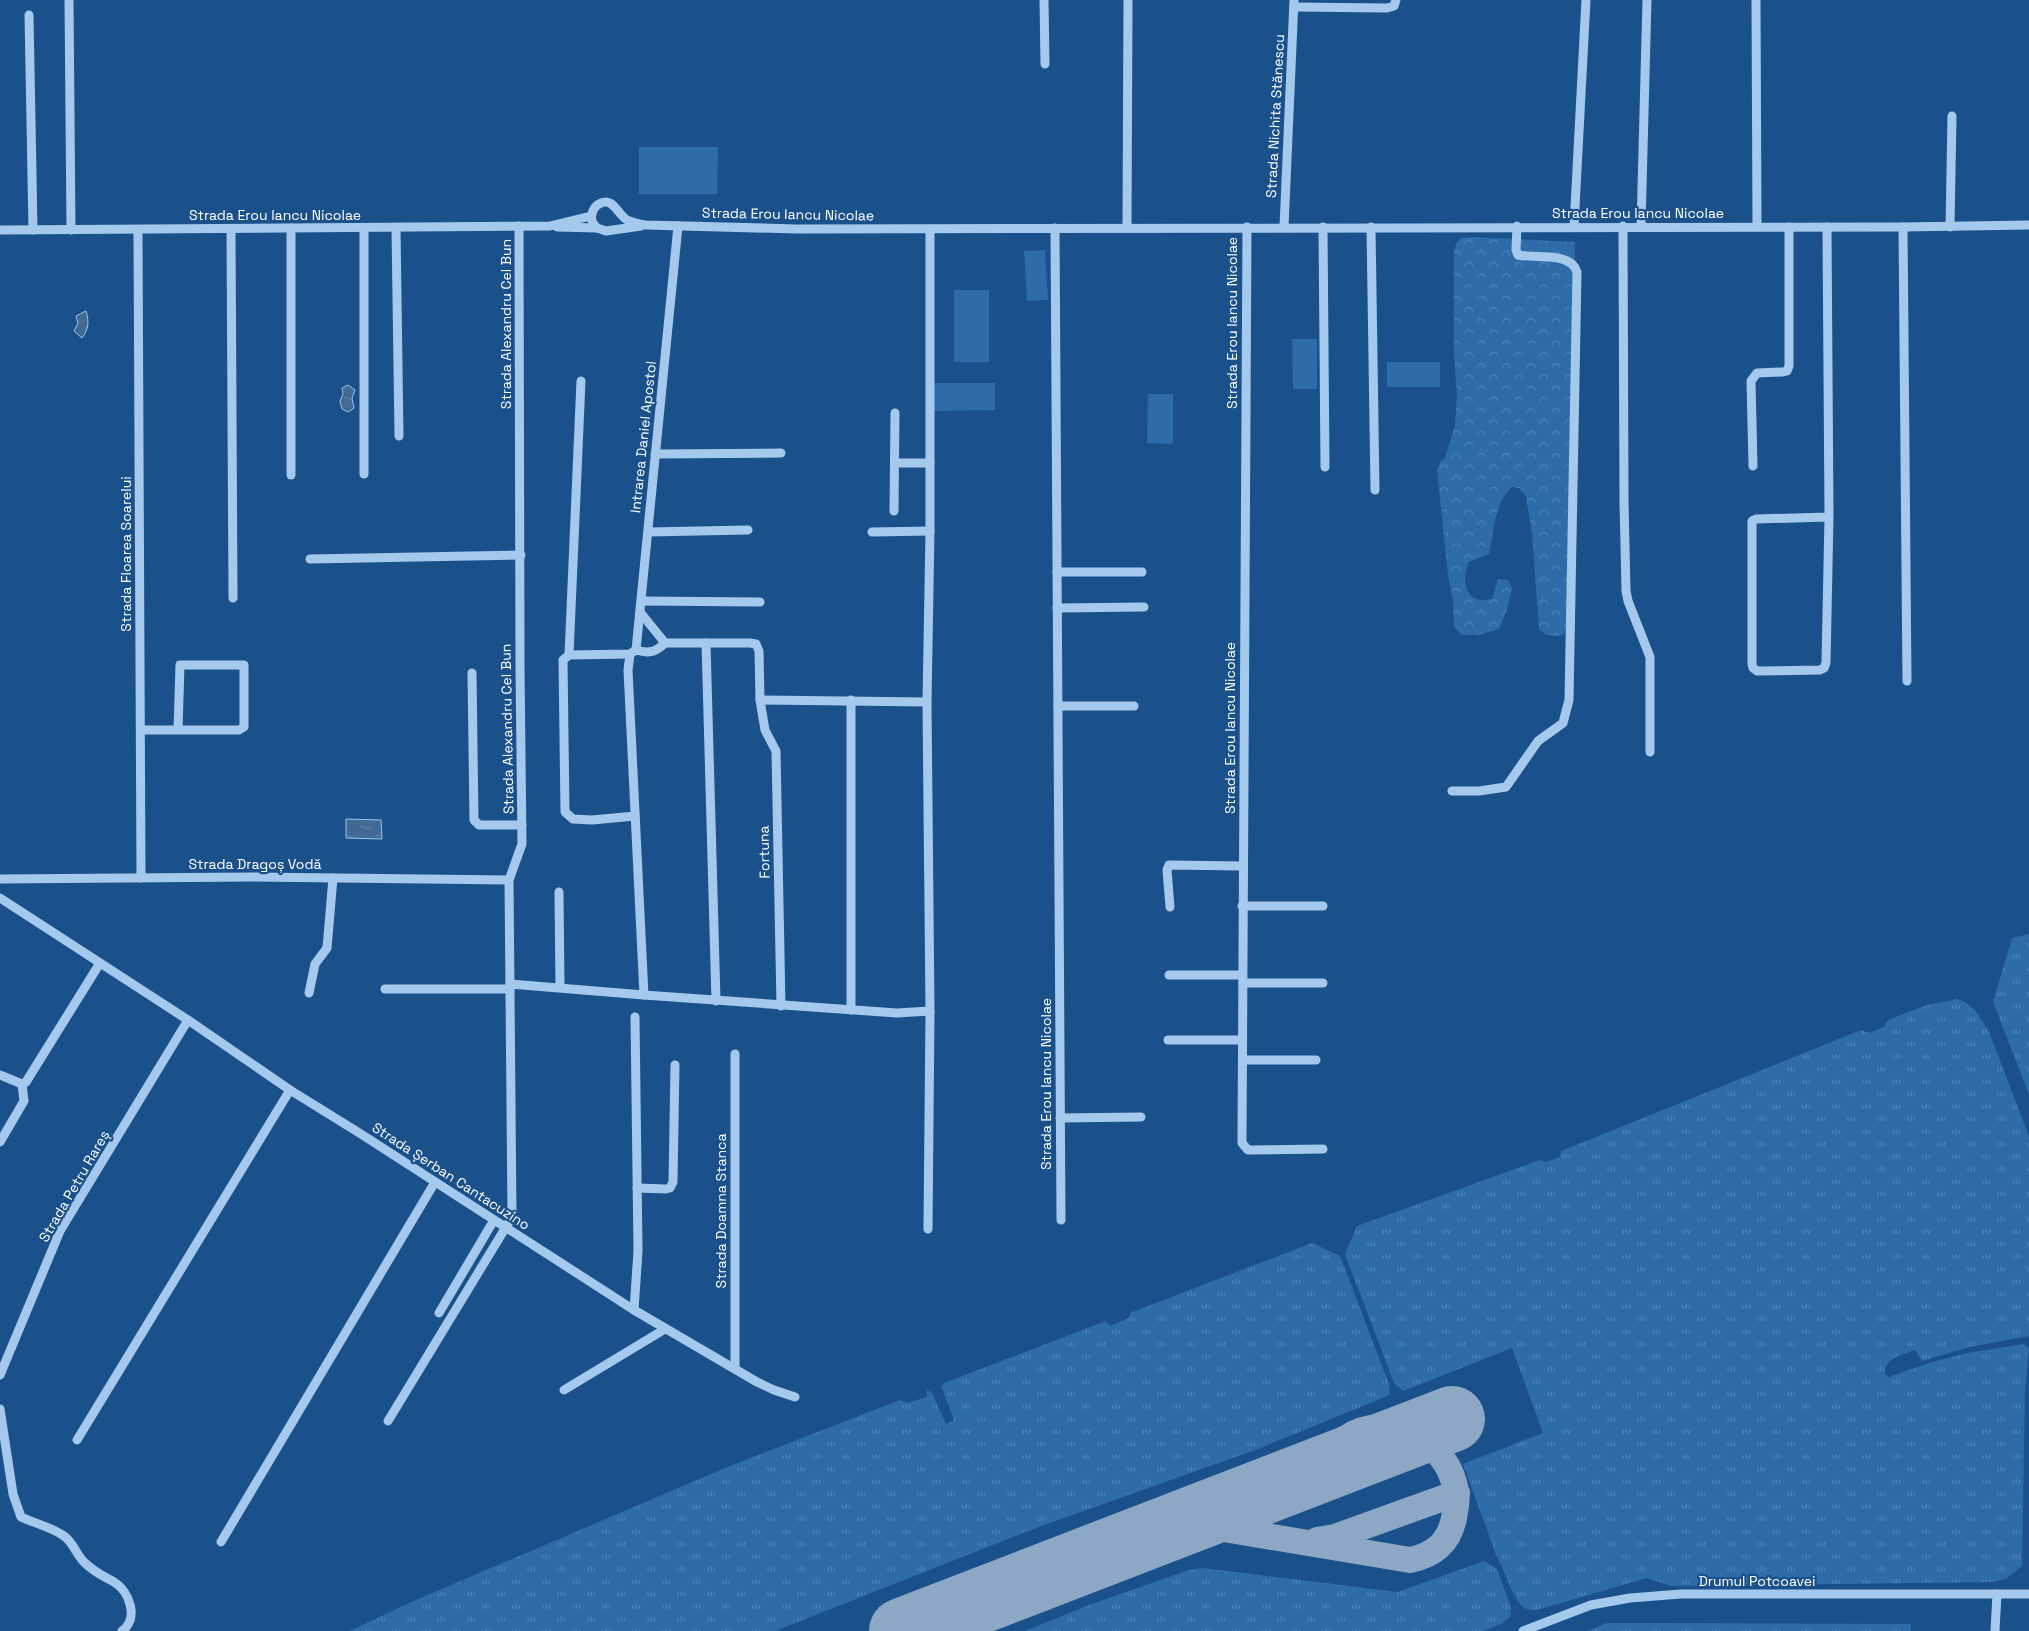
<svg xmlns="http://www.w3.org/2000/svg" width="2029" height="1631" viewBox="0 0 2029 1631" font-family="'Space Grotesk',sans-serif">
<defs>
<pattern id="grass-tufts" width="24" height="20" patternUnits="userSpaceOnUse" patternTransform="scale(1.25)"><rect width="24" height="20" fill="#2d6ca9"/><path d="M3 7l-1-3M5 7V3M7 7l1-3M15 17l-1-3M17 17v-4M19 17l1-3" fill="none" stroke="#4c82b6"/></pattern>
<pattern id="forest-crowns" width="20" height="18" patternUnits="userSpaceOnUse" patternTransform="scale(1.25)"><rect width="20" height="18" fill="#2d6ca9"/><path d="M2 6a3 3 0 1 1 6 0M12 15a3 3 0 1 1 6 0" fill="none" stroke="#4c82b6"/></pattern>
<pattern id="water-ripples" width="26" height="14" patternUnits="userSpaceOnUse" patternTransform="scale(1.25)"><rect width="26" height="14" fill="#416993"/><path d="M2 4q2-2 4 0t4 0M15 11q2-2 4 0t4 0" fill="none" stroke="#5e80a3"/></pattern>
</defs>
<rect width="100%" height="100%" fill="#1a518b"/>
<g fill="url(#grass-tufts)">
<polygon points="2029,934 2029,1094 1993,1002 2012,938"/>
<path d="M1957 999 1965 1002 1975 1010 1989 1032 2029 1136V1336L1970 1347 1922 1361 1915 1350C1903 1355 1883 1358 1885 1374L1889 1377 1932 1362 1968 1353 2023 1344 2029 1349 2025 1390 2022 1566 2006 1579 1993 1582 1670 1586 1647 1578 1537 1610C1534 1610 1528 1610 1525 1608 1512 1600 1505 1569 1496 1555L1463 1464 1543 1433 1512 1348 1403 1391 1394 1383 1345 1254 1357 1226 1540 1160 1546 1162 1560 1157 1561 1151 1861 1030 1869 1033 1884 1027 1888 1020 1927 1005Z"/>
<polygon points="1312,1243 1340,1256 1389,1384 1390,1395 1258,1449 1033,1529 775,1631 350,1631 409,1603 725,1468 900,1400 907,1403 927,1397 927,1390 932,1393 946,1424 954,1420 941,1386 944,1383 1106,1321 1110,1326 1129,1318 1130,1313"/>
<polygon points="1484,1561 1497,1569 1511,1608 1510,1617 1501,1624 1483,1631 1025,1631 1089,1605 1189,1570 1203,1568 1398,1592"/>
<polygon points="1607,1623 1911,1624 1911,1631 1587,1631"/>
</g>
<path fill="url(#forest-crowns)" d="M1474 237 1575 242 1567 626 1564 634 1558 636 1546 635 1539 629 1532 533 1526 497 1520 488 1512 487C1494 503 1494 532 1489 554L1469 562C1460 582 1466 605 1492 599L1498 579 1508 580 1512 588 1507 610 1499 629 1479 635H1461L1454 626 1453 601 1448 575 1437 470 1441 461 1445 458 1455 425 1457 397 1454 356V251L1457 242 1461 238Z"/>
<g fill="#2d6ca9">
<polygon points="639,147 718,147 717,194 639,194"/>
<polygon points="1045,250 1048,300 1027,301 1024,251"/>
<rect x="954" y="290" width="35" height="72"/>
<polygon points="1292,339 1317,339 1317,389 1293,389"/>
<rect x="1387" y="362" width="53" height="25"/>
<polygon points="934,383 995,383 995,410 934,411"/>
<polygon points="1148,394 1173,394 1173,444 1147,443"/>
</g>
<g fill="url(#water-ripples)" stroke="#98c5ef">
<path d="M86 311C89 321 89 329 82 338L74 331 78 323 76 316Z"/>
<polygon points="348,385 355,390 352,398 354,408 348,412 342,409 340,401 343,394 342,388"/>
<polygon points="346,819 381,820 382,839 346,838"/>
</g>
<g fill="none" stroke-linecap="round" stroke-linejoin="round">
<g stroke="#8ca8c5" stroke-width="26">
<path d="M1161 1531 1186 1528H1218L1410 1560C1434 1555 1449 1543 1454 1518 1455 1510 1458 1501 1456 1492 1449 1441 1390 1409 1346 1438 1332 1446 1323 1458 1315 1472"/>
<polyline points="1317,1540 1335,1537 1457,1493"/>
</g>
<polyline stroke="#8ca8c5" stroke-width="66" points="902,1631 1452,1419"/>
<g stroke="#a5c9ed" stroke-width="9">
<polyline points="69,0 71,230"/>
<polyline points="1044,0 1045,64"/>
<polyline points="1756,0 1757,226"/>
<polyline points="1294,7 1387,8 1394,6 1396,0"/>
<polyline points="29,15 33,230"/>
<polyline points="1574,226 1586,0"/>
<polyline points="1623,226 1624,501 1626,591 1628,601 1650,657 1650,752"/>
<polyline points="1641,226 1647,0"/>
<polyline points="557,227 597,228 606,231 641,226"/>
<polyline points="1247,227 1242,1143 1248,1150 1323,1149"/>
<polyline points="1284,227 1294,0"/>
<polyline points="1323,227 1325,467"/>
<polyline points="1371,227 1375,490"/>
<polyline points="1827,227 1829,517 1826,663 1824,668 1820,670 1757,671 1753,668 1752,664 1752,521 1756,519 1829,517"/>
<polyline points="1903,227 1907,681"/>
<polyline points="1950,227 1952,116"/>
<polyline points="291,228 291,475"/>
<polyline points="396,228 399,436"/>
<path d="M597 228C593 224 590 220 592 214 593 210 595 206 599 204 613 196 617 214 627 220 633 223 639 224 646 225L797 229 1903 227 2029 225"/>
<polyline points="1055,228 1061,1220"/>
<polyline points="1127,228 1128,0"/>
<polyline points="231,229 233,598"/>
<polyline points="0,230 550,226 591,216"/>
<polyline points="138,230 141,878"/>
<polyline points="655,454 781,453"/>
<polyline points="895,463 930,463"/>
<polyline points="1753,466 1751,381 1757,373 1783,372 1787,371 1789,366 1789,227"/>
<polyline points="364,474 364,228"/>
<polyline points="894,511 895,413"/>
<polyline points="648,532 748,530"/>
<polyline points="872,532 930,531"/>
<polyline points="310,559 521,555"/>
<polyline points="1057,572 1142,572"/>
<polyline points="641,601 760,602"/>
<polyline points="1057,608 1144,607"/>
<polyline points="640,612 665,643"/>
<polyline points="706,643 716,1001"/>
<polyline points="636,650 678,226"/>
<polyline points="630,654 628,670 644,995 897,1013 930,1011"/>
<polyline points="569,655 581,381"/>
<polyline points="472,673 474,820 479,825 522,825"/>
<polyline points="760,700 927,702"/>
<polyline points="1058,706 1134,706"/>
<polyline points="141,730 239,730 244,727 244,665 180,665 178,730"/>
<path d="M1452 791H1479L1506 787 1538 741 1563 723 1569 700 1577 272C1571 251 1535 259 1518 255L1516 250 1517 226"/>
<path d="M635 816 592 820 573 819 565 812 563 660 569 655 630 654 636 650C649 654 656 652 665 643H750L756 644 759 651 760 700 765 730 776 751 781 1006"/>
<polyline points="0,879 251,877 509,880"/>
<polyline points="559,892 560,987"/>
<polyline points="0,898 188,1020 290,1090 361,1134 634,1310 757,1382 774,1390 795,1397"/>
<polyline points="1242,906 1323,906"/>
<polyline points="1170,907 1167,870 1169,865 1243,866"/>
<polyline points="1169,975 1242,975"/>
<polyline points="1243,983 1323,983"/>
<polyline points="510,984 644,995"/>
<polyline points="385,989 510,989"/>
<polyline points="309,993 315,964 327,948 333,878"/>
<polyline points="851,1010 851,700"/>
<polyline points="1168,1040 1242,1040"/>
<polyline points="1243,1060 1316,1060"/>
<polyline points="0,1075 22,1084 26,1082 100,963"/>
<polyline points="1060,1118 1141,1117"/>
<polyline points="0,1142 24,1101 22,1084"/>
<polyline points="637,1188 666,1189 670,1188 673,1182 675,1065"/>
<polyline points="928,1229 930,1011 927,702 930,531 930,229"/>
<polyline points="634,1310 638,1251 635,1017"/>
<polyline points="439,1313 494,1220"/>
<polyline points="735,1368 735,1054"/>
<polyline points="0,1375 60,1231 188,1020"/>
<polyline points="564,1390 665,1329"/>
<path d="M0 1409 13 1494 21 1517C34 1523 51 1527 64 1536 74 1543 76 1555 85 1563 94 1572 103 1576 114 1582 130 1592 139 1619 122 1631"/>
<polyline points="388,1421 512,1217 509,880 522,844 520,667 519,226"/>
<polyline points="77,1440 290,1090"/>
<polyline points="221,1542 435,1182"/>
<polyline points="1523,1631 1591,1605 1630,1598 1681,1594 2029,1594"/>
<polyline points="1995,1631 1997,1594"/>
</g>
</g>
<g text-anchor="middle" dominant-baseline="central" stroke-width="4.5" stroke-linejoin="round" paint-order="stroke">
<g font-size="14" fill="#fff" stroke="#1a518b">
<text transform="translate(1275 116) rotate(-87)">Strada Nichita Stănescu</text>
<text x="1638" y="213">Strada Erou Iancu Nicolae</text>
<text transform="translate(788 214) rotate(1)">Strada Erou Iancu Nicolae</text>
<text x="275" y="215">Strada Erou Iancu Nicolae</text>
<text transform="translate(1232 323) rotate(-90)">Strada Erou Iancu Nicolae</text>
<text transform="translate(506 324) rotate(-90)">Strada Alexandru Cel Bun</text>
<text transform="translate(643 437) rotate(-84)">Intrarea Daniel Apostol</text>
<text transform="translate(126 554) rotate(-90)">Strada Floarea Soarelui</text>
<text transform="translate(1230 728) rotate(-90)">Strada Erou Iancu Nicolae</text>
<text transform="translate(507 729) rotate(-91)">Strada Alexandru Cel Bun</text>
<text transform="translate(764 852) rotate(-91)">Fortuna</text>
<text x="255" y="864">Strada Dragoș Vodă</text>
<text transform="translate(1046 1084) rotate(-90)">Strada Erou Iancu Nicolae</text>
<text transform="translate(451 1176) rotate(33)">Strada Șerban Cantacuzino</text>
<text transform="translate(74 1186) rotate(-60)">Strada Petru Rareș</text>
<text transform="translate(721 1211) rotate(-90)">Strada Doamna Stanca</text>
<text x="1757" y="1581">Drumul Potcoavei</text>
</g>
</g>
</svg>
